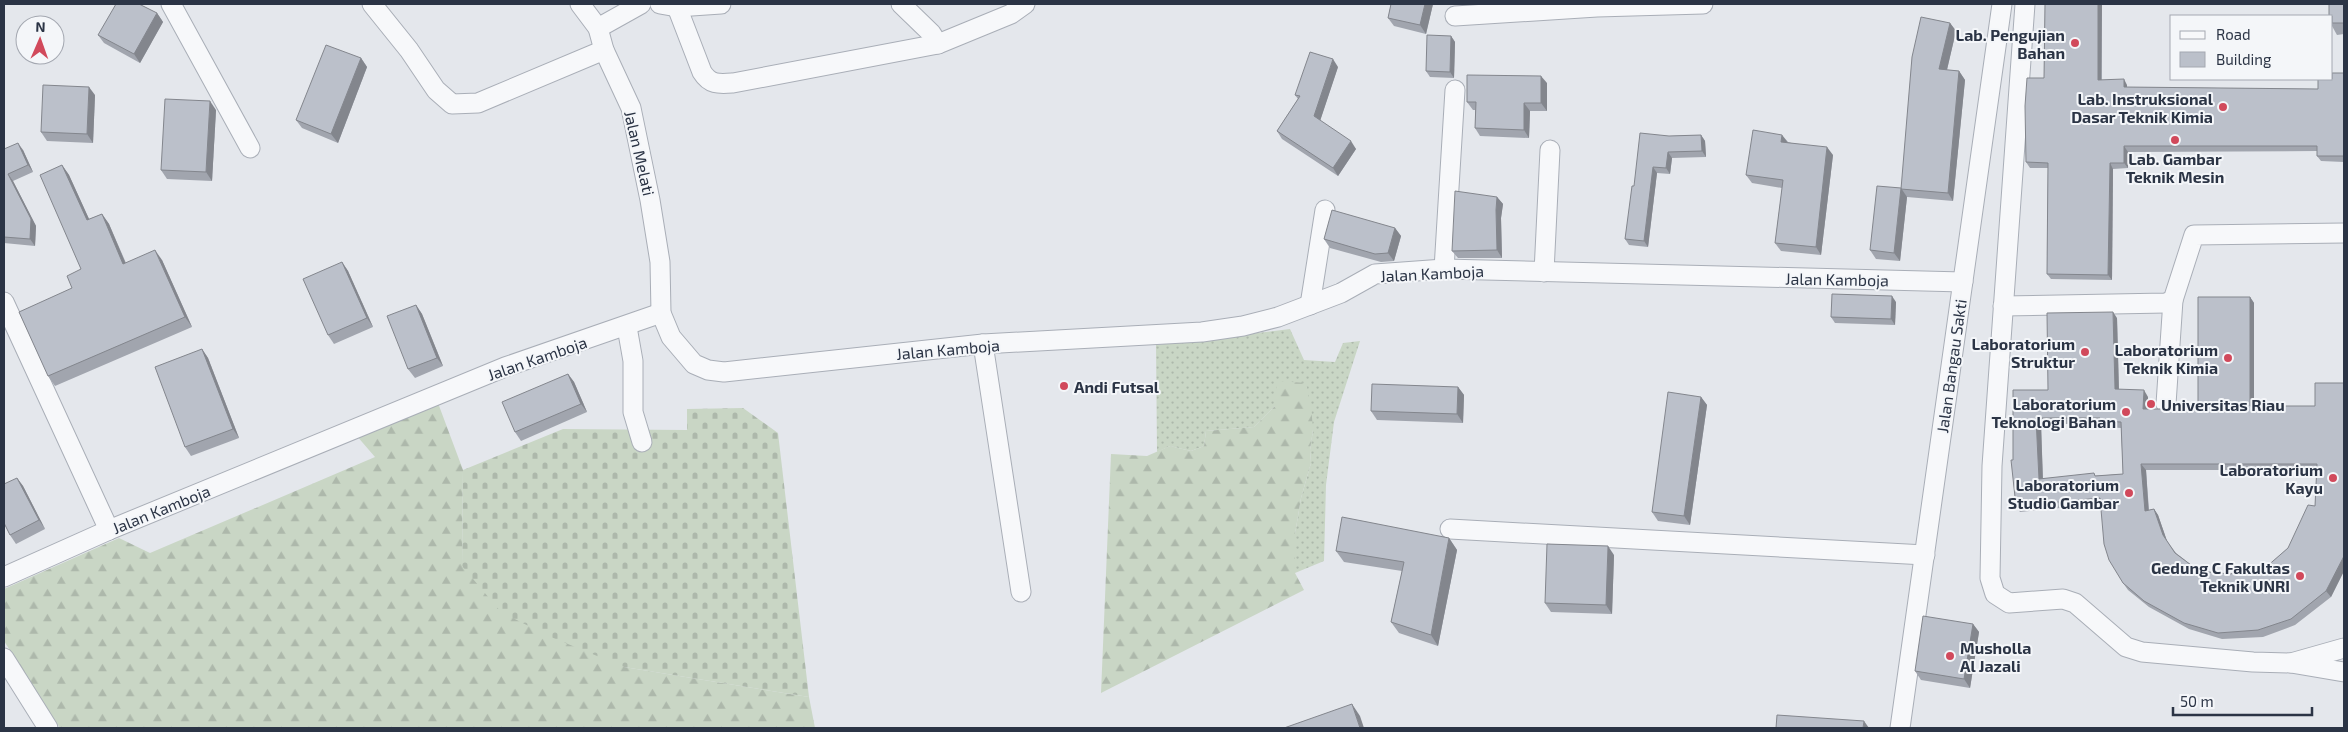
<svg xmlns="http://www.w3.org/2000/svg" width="2348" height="732" viewBox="0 0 2348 732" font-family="'Exo 2',sans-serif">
<defs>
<pattern id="grass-dots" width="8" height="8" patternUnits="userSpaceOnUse" patternTransform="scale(1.25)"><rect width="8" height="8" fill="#c9d6c5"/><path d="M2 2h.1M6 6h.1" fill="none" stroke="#adb8ab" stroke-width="1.8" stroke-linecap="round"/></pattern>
<pattern id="forest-firs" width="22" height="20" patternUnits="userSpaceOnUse" patternTransform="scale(1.25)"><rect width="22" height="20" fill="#c9d6c5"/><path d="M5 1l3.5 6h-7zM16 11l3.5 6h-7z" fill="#adb8ab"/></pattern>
<pattern id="cemetery-stones" width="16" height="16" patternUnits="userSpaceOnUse" patternTransform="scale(1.25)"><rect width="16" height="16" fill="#c9d6c5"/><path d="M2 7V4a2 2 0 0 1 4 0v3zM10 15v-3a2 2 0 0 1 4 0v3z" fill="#adb8ab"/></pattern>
</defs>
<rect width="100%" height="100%" fill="#e4e7ec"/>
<polygon fill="url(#grass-dots)" points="1290,329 1304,360 1335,362 1343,343 1360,341 1334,422 1326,485 1324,561 1295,573 1295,534 1301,498 1311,463 1310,450 1313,430 1275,406 1254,427 1206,431 1204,446 1191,451 1170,446 1157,452 1156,345"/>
<g fill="url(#forest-firs)">
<polygon points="1277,381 1306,383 1311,405 1313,430 1310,450 1311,463 1301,498 1295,534 1295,573 1304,590 1101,693 1111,454 1147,456 1170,446 1191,451 1204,446 1206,431 1254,427 1275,406"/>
<polygon points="438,403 463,470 462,566 624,667 809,697 815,728 60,728 4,641 4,589 119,538 150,553 375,457 356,435"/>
</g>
<polygon fill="url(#cemetery-stones)" points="743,408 778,433 809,697 624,667 546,635 501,612 462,566 463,470 563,429 687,430 687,409"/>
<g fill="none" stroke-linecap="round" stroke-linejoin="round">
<defs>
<g id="minor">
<polyline points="171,4 250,148"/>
<polyline points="372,4 409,50 436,90 452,104 478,103 604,50"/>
<polyline points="580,4 598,28 604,50 631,108 650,200 660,262 661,313 671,337 694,364 708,370 724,372 983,344 1202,332 1243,326 1278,317 1341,293 1375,274 1444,269 1963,282"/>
<polyline points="660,4 677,7 721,4"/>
<polyline points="901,4 931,33 938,44"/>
<polyline points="2025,4 1992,466 1990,578 1995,594 2009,603 2063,599 2075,603 2126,647 2142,652 2253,662 2291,663"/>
<path d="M677 7 702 72C710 85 719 84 733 83L938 44 1011 14 1025 4"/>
<polyline points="1455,16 1597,7 1703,4"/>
<polyline points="598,28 641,4"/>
<polyline points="1444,269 1455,90"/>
<polyline points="1544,272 1550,150"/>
<polyline points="4,302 109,530"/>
<polyline points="1310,305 1325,210"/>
<polyline points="2003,306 2166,303 2173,300 2194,235 2344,233"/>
<polyline points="627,327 633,361 633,412 642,442"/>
<polyline points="983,344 1021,592"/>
<polyline points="2166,404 2173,300"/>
<polyline points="1450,529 1925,555"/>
<polyline points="4,577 109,530 505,367 661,313"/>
<polyline points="2344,648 2291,663 2344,672"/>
<polyline points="4,658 48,728"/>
<polyline points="1900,728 2002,4"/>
</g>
</defs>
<use href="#minor" stroke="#a9aeb7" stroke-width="21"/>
<use href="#minor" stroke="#f7f8fa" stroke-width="19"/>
</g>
<g fill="#a1a5ae" fill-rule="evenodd">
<polygon points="1391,4 1433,4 1426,34 1394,26 1388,18"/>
<polygon points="2045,4 2102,4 2102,80 2127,85 2127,87 2318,89 2344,73 2344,162 2321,161 2317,156 2317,151 2128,152 2128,168 2113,169 2112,280 2051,279 2047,274 2048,168 2030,168 2026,162 2044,78"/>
<polygon points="2344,4 2344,34 2337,35 2332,26 2332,16"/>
<polygon points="157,13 163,22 140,63 104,43 98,35"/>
<polygon points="1950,23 1956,31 1947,70 1959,71 1965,80 1953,201 1907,197 1900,261 1876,259 1870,250 1901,188"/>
<polygon points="1451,36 1455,42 1454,78 1430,77 1426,71"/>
<polygon points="361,58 367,67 338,143 302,128 296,120"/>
<polygon points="1338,67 1320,121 1356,149 1338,176 1282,139 1277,131 1298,99 1295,95"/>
<polygon points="1547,83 1547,111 1530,111 1529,138 1480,136 1475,128 1475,110 1473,110 1467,102"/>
<polygon points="95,95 93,143 47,141 41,132"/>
<polygon points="216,110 212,181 167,179 161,170"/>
<polygon points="1701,135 1705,141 1706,157 1672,158 1670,174 1657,173 1648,247 1629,245 1625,239 1634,186 1669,136"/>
<polygon points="1782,135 1788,142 1833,155 1821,255 1781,251 1775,243 1782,188 1752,183 1746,175"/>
<polygon points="4,149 23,150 33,172 13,181 36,226 35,246 4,243"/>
<polygon points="62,165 69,175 89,219 102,214 109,224 126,263 162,260 192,327 55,386 48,376 72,288 81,269"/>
<polygon points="1497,197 1503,204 1501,218 1502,258 1458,258 1452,251"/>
<polygon points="1395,228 1401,236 1394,261 1381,262 1330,248 1324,239"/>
<polygon points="342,262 348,271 373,327 334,344 328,335"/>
<path d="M2250 297 2254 303V406H2315L2344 383V571L2331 597 2295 625 2263 637 2222 639 2189 629 2149 607 2128 590 2123 583 2101 504 2020 512 2016 506 2013 460 2048 390 2117 318 2119 389 2148 397V409H2198ZM2041 424H2102L2105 427 2121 428 2123 474 2043 479ZM2146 470H2317L2315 506 2288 548 2265 568 2230 574 2199 571 2176 553 2167 541 2158 515 2154 509 2149 510Z"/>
<polygon points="1896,302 1895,325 1835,323 1831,317"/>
<polygon points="416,305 422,314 443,366 415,378 408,369"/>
<polygon points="202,349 208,358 239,438 191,456 185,447"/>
<polygon points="568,374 574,382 587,412 521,441 515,432"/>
<polygon points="1458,387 1464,395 1463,423 1377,420 1371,411"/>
<polygon points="1701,397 1707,405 1690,525 1658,521 1652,512"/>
<polygon points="17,478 23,486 45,529 16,544 10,535"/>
<polygon points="1449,538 1457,550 1438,646 1399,633 1391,622 1402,571 1344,562 1336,551"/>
<polygon points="1614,555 1612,614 1551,612 1545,603"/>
<polygon points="1973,624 1979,632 1970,688 1921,680 1915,671"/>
</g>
<g fill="#83868d">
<polygon points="1425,4 1433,4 1426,34 1420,25"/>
<polygon points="2098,4 2102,4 2101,85 2098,80"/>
<polygon points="157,13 163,22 140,63 134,54"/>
<polygon points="1950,23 1956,31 1945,78 1939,69"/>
<polygon points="1451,36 1455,42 1454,78 1450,72"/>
<polygon points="361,58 367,67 338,143 331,134"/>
<polygon points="1333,59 1338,67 1319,124 1314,116"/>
<polygon points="1959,71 1965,80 1953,201 1948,193"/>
<polygon points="1541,76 1547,83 1547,111 1541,103"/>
<polygon points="2124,79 2127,85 2127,93 2124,87"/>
<polygon points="89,87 95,95 93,143 87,134"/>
<polygon points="210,101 216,110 212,181 206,172"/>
<polygon points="1524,103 1530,111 1529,138 1524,130"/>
<polygon points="1701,135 1705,141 1706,157 1702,151"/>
<polygon points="1782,135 1788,143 1781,142"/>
<polygon points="1351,141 1356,149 1338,176 1333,168"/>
<polygon points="18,143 23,150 33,172 28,165"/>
<polygon points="2124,146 2128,152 2128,168 2124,163"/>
<polygon points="1827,147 1833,155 1821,255 1816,247"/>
<polygon points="1668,152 1672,158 1670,174 1666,168"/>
<polygon points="2110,163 2113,169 2112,280 2108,275"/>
<polygon points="62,165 69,175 94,230 87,220"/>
<polygon points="1653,167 1657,173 1648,247 1644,241"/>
<polygon points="8,174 13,181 36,226 35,246 30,239"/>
<polygon points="1901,188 1907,197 1900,261 1894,253"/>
<polygon points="1497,197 1503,204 1501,218 1502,258 1497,250 1496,210"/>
<polygon points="102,214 109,224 130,274 123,264"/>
<polygon points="1395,228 1401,236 1394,261 1388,253"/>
<polygon points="155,250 162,260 192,327 185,317"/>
<polygon points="342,262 348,271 373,327 367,318"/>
<polygon points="1892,296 1896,302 1895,325 1891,319"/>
<polygon points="2250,297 2254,303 2254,412 2250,406"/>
<polygon points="416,305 422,314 443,366 437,358"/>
<polygon points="2113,312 2117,318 2119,395 2115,389"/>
<polygon points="202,349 208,358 239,438 233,429"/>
<polygon points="568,374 574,382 587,412 581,404"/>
<polygon points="1458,387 1464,395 1463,423 1457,414"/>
<polygon points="2144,390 2148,397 2148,415 2143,409"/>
<polygon points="1701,397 1707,405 1690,525 1684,516"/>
<polygon points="2036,418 2041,424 2043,485 2039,479"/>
<polygon points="2141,464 2146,470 2149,517 2145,511"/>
<polygon points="17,478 23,486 45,529 39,520"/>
<polygon points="2154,509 2158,515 2167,541 2163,535"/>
<polygon points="1449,538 1457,550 1438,646 1431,635"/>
<polygon points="1608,546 1614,555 1612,614 1606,605"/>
<polygon points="2344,556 2344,571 2331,597 2326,591"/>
<polygon points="1973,624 1979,632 1970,688 1964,679"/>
<polygon points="1352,704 1360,716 1364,728 1360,728"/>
<polygon points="1864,721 1869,728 1863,728"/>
</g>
<g fill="#bbc0ca" stroke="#83868d" fill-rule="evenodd">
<polygon points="116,4 139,4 157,13 134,54 98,35"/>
<polygon points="1391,4 1425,4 1420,25 1388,18"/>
<polygon points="2045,4 2098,4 2098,80 2124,79 2124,87 2318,89 2318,79 2332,79 2332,73 2344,73 2344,156 2317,156 2317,146 2124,146 2124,163 2110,163 2108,275 2047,274 2048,163 2026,162 2025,106 2027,78 2044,78"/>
<polygon points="2329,4 2344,4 2344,23 2332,23 2332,16 2329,16"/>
<polygon points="1921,17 1950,23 1939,69 1959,71 1948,193 1901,189 1912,57"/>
<polygon points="1427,35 1451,36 1450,72 1426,71"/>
<polygon points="326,45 361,58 331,134 296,120"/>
<polygon points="1310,52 1333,59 1314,116 1351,141 1333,168 1277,131 1300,96 1295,95"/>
<polygon points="1467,75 1541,76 1541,103 1524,103 1524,130 1475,128 1476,102 1467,102"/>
<polygon points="43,85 89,87 87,134 41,132"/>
<polygon points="165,99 210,101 206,172 161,170"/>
<polygon points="1753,130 1782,135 1781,142 1827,147 1816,247 1775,243 1783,180 1746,175"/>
<polygon points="1640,133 1669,136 1701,135 1702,151 1668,152 1666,168 1653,167 1644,241 1625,239 1632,186 1634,186"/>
<polygon points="18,143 28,165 8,174 31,219 30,239 4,237 4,149"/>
<polygon points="62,165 87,220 102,214 123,264 155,250 185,317 48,376 19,312 72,288 67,276 81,269 40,175"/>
<polygon points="1877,186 1901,188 1894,253 1870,250"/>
<polygon points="1455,191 1497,197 1496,210 1497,250 1452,251"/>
<polygon points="1332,210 1395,228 1388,253 1375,254 1324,239"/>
<polygon points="342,262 367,318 328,335 303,279"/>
<polygon points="1832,294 1892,296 1891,319 1831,317"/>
<path d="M2198 297H2250V406H2315V383H2344V556L2326 591 2291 619 2258 630 2218 633 2184 623 2144 601 2123 583 2109 560 2104 544 2100 498 2016 506 2011 460H2013V390H2048L2047 313 2113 312 2115 389 2144 390 2143 409H2198ZM2036 418H2100V421L2121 422 2123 474 2095 476 2094 473 2039 479ZM2141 464H2317L2315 506 2308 505 2288 548 2265 568 2230 574 2199 571 2175 553 2163 535 2154 509 2145 511Z"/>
<polygon points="416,305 437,358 408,369 387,316"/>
<polygon points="202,349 233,429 185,447 155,367"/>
<polygon points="568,374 581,404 515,432 502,402"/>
<polygon points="1372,384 1458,387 1457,414 1371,411"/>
<polygon points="1668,392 1701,397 1684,516 1652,512"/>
<polygon points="17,478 39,520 10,535 4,523 4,484"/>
<polygon points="1342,517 1449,538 1431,635 1391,622 1404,562 1336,551"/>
<polygon points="1547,544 1608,546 1606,605 1545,603"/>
<polygon points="1923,616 1973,624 1964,679 1915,671"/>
<polygon points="1352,704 1360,728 1284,728"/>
<polygon points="1777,715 1864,721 1863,728 1776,728"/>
</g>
<g fill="#d1495b" stroke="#f4f6f9" stroke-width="2">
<circle cx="2075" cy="43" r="5"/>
<circle cx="2223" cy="107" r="5"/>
<circle cx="2175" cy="140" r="5"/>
<circle cx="2085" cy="352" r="5"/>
<circle cx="2228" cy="358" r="5"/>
<circle cx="1064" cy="386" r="5"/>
<circle cx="2151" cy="404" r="5"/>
<circle cx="2126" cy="412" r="5"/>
<circle cx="2333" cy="478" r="5"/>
<circle cx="2129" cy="493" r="5"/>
<circle cx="2300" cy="576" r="5"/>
<circle cx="1950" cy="656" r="5"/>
</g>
<g text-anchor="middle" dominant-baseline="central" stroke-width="4" stroke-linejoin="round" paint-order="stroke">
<g font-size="16" font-weight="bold" fill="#2b3445" stroke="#f4f6f9" text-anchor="end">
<text x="2065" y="34">Lab. Pengujian<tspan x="2065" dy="18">Bahan</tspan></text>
<text x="2213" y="98">Lab. Instruksional<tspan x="2213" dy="18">Dasar Teknik Kimia</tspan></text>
<text x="2175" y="158" text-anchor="middle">Lab. Gambar<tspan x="2175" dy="18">Teknik Mesin</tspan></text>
<text x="2075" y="343">Laboratorium<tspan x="2075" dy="18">Struktur</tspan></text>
<text x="2218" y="349">Laboratorium<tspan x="2218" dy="18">Teknik Kimia</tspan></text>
<text x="1074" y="386" text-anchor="start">Andi Futsal</text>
<text x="2116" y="403">Laboratorium<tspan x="2116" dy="18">Teknologi Bahan</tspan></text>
<text x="2161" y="404" text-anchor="start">Universitas Riau</text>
<text x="2323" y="469">Laboratorium<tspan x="2323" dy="18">Kayu</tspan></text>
<text x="2119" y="484">Laboratorium<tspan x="2119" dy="18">Studio Gambar</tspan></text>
<text x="2290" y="567">Gedung C Fakultas<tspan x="2290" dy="18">Teknik UNRI</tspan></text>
<text x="1960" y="647" text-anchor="start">Musholla<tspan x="1960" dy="18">Al Jazali</tspan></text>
</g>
<g font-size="16" fill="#2b3445" stroke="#f4f6f9">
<text transform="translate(640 153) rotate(77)">Jalan Melati</text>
<text transform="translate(1432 273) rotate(-3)">Jalan Kamboja</text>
<text transform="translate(1837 279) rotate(1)">Jalan Kamboja</text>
<text transform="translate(948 349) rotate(-5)">Jalan Kamboja</text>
<text transform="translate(537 358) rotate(-19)">Jalan Kamboja</text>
<text transform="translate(1951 366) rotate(-82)">Jalan Bangau Sakti</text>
<text transform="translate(161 509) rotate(-22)">Jalan Kamboja</text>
</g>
</g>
<rect width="2348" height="732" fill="none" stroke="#2b3445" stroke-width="10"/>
<rect x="2170" y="15" width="162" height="65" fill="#f4f6f9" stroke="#a4a8b1"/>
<rect x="2180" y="31" width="25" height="8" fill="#f7f8fa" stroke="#a4a8b1"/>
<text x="2216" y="40" font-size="15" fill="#2b3445">Road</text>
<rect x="2180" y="52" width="25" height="15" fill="#bbc0ca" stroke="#a4a8b1"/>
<text x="2216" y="65" font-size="15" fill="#2b3445">Building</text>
<g transform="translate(40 40) rotate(2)"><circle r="24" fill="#f4f6f9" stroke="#a4a8b1"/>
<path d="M0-4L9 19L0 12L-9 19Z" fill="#d1495b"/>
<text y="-8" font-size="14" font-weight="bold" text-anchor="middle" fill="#2b3445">N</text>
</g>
<path d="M2173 707v8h139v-8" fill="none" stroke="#2b3445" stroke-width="2.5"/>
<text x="2180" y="707" font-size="15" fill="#2b3445" stroke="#f4f6f9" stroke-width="4" paint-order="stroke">50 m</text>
</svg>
